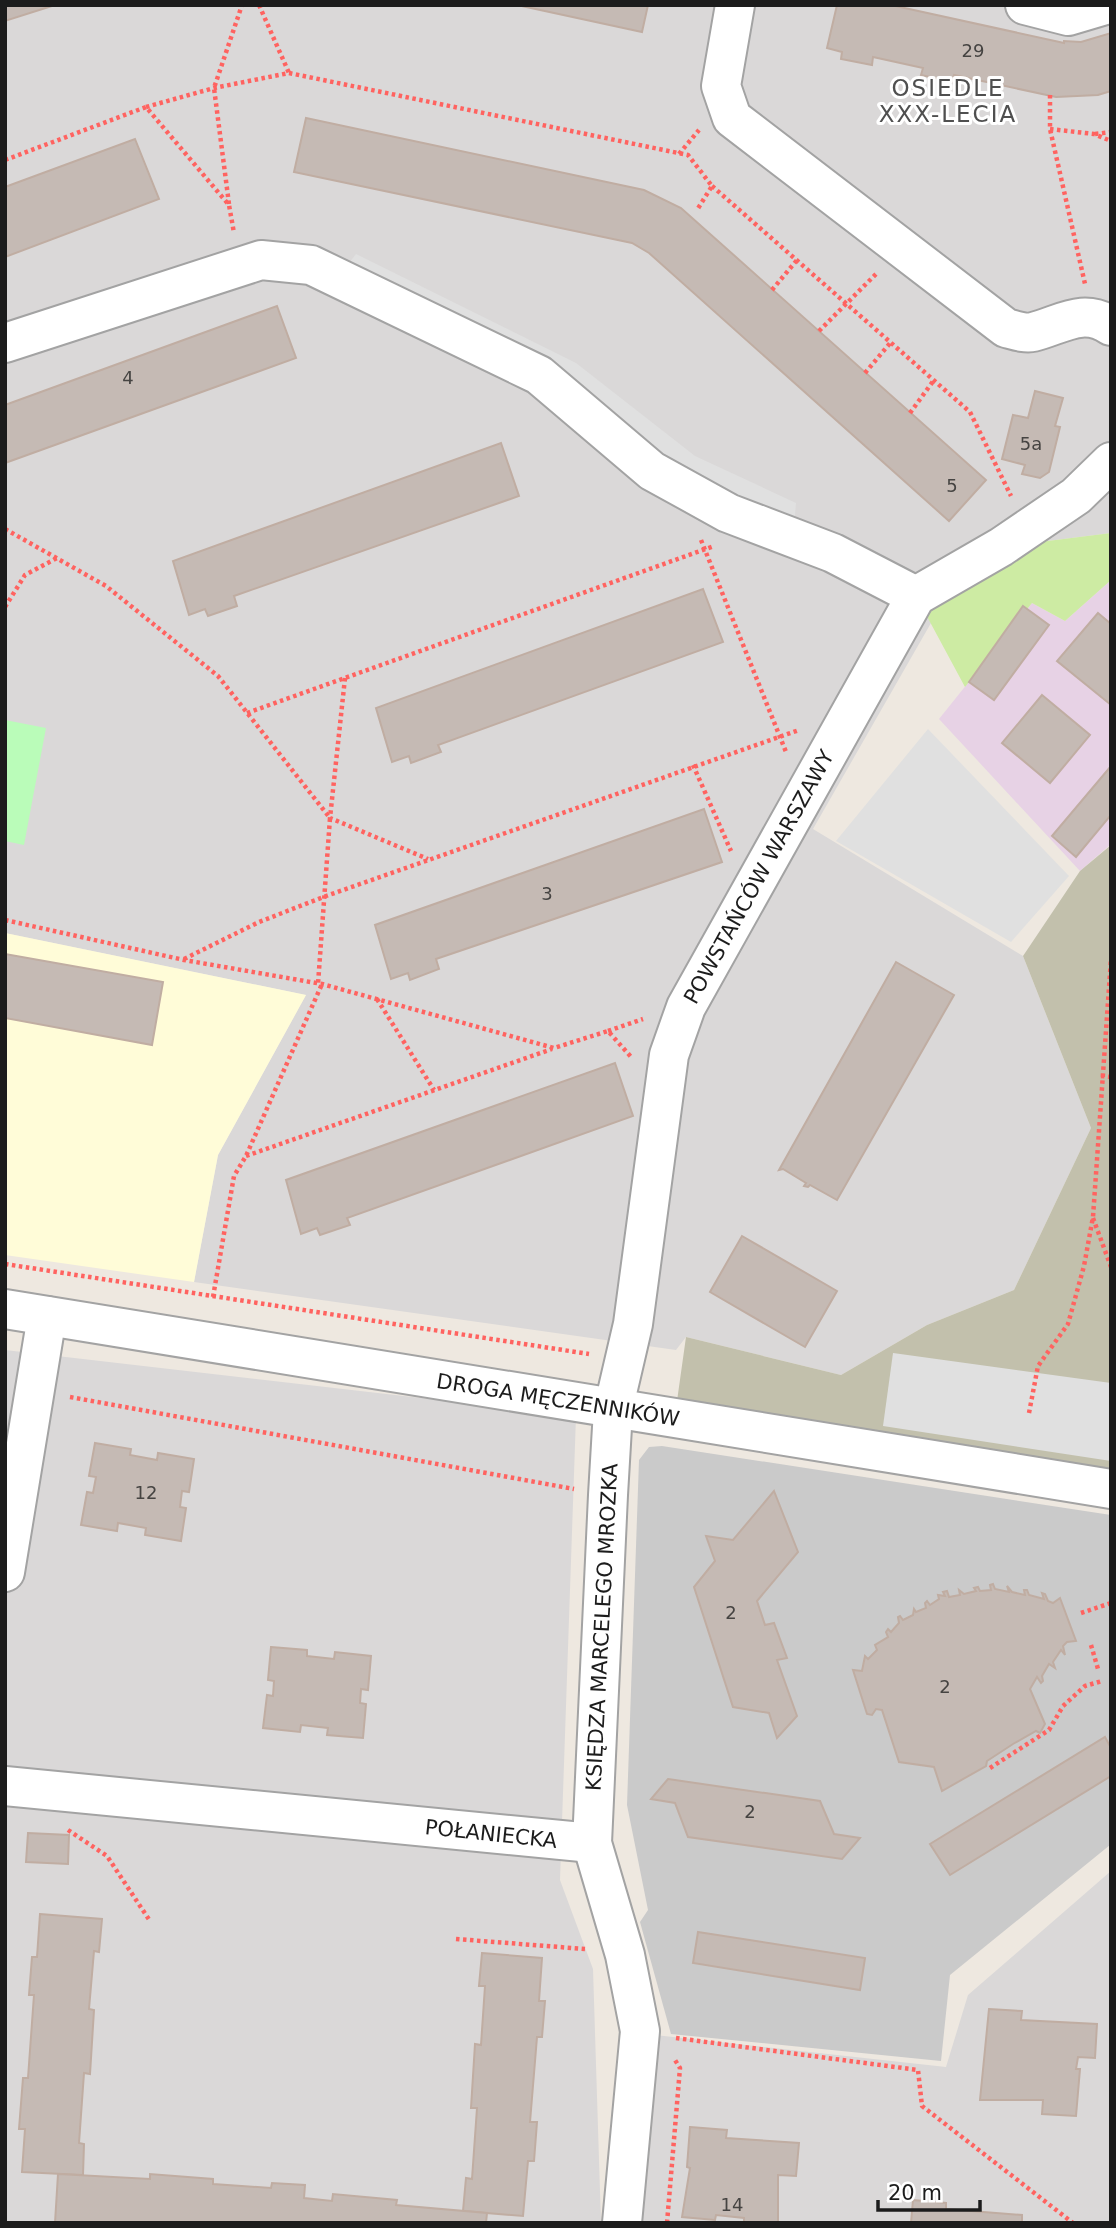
<svg xmlns="http://www.w3.org/2000/svg" width="1116" height="2228" viewBox="0 0 1116 2228" font-family="'DejaVu Sans',sans-serif">
<rect width="100%" height="100%" fill="#eee8e0"/>
<g fill="#dad8d8">
<polygon points="5,5 1111,5 1111,533 1001,547 917,597 931,623 813,829 1023,956 1091,1128 1014,1290 927,1325 841,1375 686,1337 676,1350 194,1282 218,1155 306,995 5,933"/>
<polygon points="5,1350 576,1416 560,1880 593,1969 601,2223 5,2223"/>
<polygon points="1111,1871 1111,2223 629,2223 655,2035 946,2067 968,1995"/>
</g>
<polygon fill="#e7d2e5" points="1111,580 1111,844 1080,871 939,719 1032,603 1065,621"/>
<polygon fill="#fffcd8" points="5,933 306,995 218,1155 194,1282 5,1255"/>
<polygon fill="#cacaca" points="662,1446 1111,1515 1110,1845 950,1975 941,2061 671,2034 640,1922 648,1910 627,1805 639,1460 649,1447"/>
<polygon fill="#c2c0ac" points="1111,845 1111,1475 677,1401 686,1337 841,1375 927,1325 1014,1290 1091,1128 1023,956 1080,871"/>
<polygon fill="#cdeba3" points="1111,533 1111,580 1065,621 1032,603 965,687 916,596 1001,547"/>
<polygon fill="#bafcb9" points="5,720 46,728 24,845 5,841"/>
<g fill="#e0e0e0">
<polygon points="356,254 576,363 695,456 796,503 794,526 730,507 342,272"/>
<polygon points="928,729 1069,876 1011,942 836,841"/>
<polygon points="893,1353 1111,1383 1111,1461 883,1426"/>
</g>
<g fill="#c5bab4" stroke="#c0ada2" stroke-width="2">
<polygon points="5,5 55,5 5,21"/>
<polygon points="517,5 648,5 642,32"/>
<polygon points="837,5 891,5 1064,43 1064,41 1081,42 1111,33 1111,91 1098,95 1056,97 954,75 952,82 921,75 923,68 873,57 872,65 841,59 842,52 827,48"/>
<polygon points="306,118 644,190 681,208 986,480 949,521 649,253 632,243 294,172"/>
<polygon points="135,139 159,199 5,257 5,187"/>
<polygon points="277,306 296,358 5,463 5,405"/>
<polygon points="1035,391 1063,398 1055,426 1060,427 1049,472 1040,478 1022,474 1025,465 1002,459 1013,415 1028,418"/>
<polygon points="501,443 519,496 234,596 237,606 208,616 205,609 189,615 173,561"/>
<polygon points="703,589 723,642 438,745 441,752 411,763 409,756 392,762 376,708"/>
<polygon points="1023,606 1049,625 994,700 969,682"/>
<polygon points="1098,613 1111,624 1111,705 1057,661"/>
<polygon points="1042,695 1090,735 1050,783 1002,743"/>
<polygon points="1111,766 1111,815 1076,857 1052,836"/>
<polygon points="704,809 722,862 436,959 439,969 410,980 408,973 391,979 375,925"/>
<polygon points="5,954 163,982 152,1045 5,1018"/>
<polygon points="896,962 954,995 837,1200 810,1185 808,1187 804,1186 806,1183 783,1169 779,1170"/>
<polygon points="615,1063 633,1116 347,1218 350,1225 320,1235 317,1228 301,1234 286,1180"/>
<polygon points="742,1236 837,1291 805,1347 710,1292"/>
<polygon points="95,1443 131,1449 130,1455 157,1460 158,1453 194,1459 189,1492 182,1491 180,1507 186,1508 181,1541 145,1535 146,1528 118,1523 117,1531 81,1525 87,1492 93,1493 96,1477 89,1476"/>
<polygon points="774,1491 798,1552 757,1601 765,1625 774,1623 787,1658 777,1660 797,1716 777,1738 769,1713 733,1707 694,1587 715,1561 706,1536 733,1540"/>
<polygon points="993,1584 995,1589 1009,1592 1007,1586 1012,1592 1025,1595 1024,1590 1027,1590 1029,1595 1044,1599 1042,1593 1045,1594 1048,1601 1053,1603 1060,1598 1076,1641 1067,1642 1063,1646 1065,1655 1061,1650 1053,1662 1055,1668 1049,1664 1042,1676 1043,1681 1041,1683 1037,1677 1030,1689 1045,1724 1040,1733 1036,1731 1013,1744 987,1761 986,1766 942,1791 934,1767 899,1762 882,1710 876,1709 872,1715 867,1714 853,1670 862,1671 865,1656 868,1659 877,1650 875,1645 888,1637 886,1632 888,1629 891,1632 899,1623 898,1617 900,1616 903,1620 913,1615 914,1609 916,1612 926,1608 925,1603 927,1601 930,1605 939,1599 938,1595 945,1596 943,1592 947,1591 949,1597 960,1595 959,1590 964,1594 976,1591 974,1588 978,1587 980,1591 991,1590 990,1585"/>
<polygon points="271,1647 307,1650 307,1656 334,1659 335,1652 371,1656 368,1690 361,1689 360,1703 366,1704 363,1738 327,1735 328,1728 301,1725 300,1732 263,1728 267,1695 273,1696 274,1681 268,1680"/>
<polygon points="1105,1737 1111,1748 1111,1776 950,1875 930,1844"/>
<polygon points="668,1779 820,1801 834,1834 860,1838 842,1859 688,1837 675,1803 651,1799"/>
<polygon points="28,1833 69,1835 68,1864 26,1862"/>
<polygon points="40,1914 102,1919 99,1952 94,1951 89,2009 94,2010 90,2074 84,2073 79,2143 84,2144 83,2175 22,2172 25,2129 19,2129 23,2078 28,2078 34,1995 29,1995 32,1957 37,1957"/>
<polygon points="698,1932 865,1958 860,1990 693,1963"/>
<polygon points="482,1953 542,1958 539,2001 545,2001 542,2037 537,2037 530,2122 537,2122 534,2161 528,2161 523,2216 463,2211 466,2178 472,2179 477,2108 471,2108 475,2044 481,2045 485,1986 479,1986"/>
<polygon points="989,2009 1022,2011 1021,2020 1097,2024 1095,2058 1078,2057 1076,2069 1080,2069 1076,2116 1042,2114 1043,2100 980,2100"/>
<polygon points="690,2127 727,2130 726,2138 799,2143 796,2176 778,2175 778,2223 744,2223 744,2218 716,2215 715,2220 682,2217 690,2168 687,2167"/>
<polygon points="58,2174 150,2179 150,2174 213,2179 213,2184 271,2188 272,2183 305,2185 304,2198 332,2201 333,2194 397,2200 396,2205 487,2213 486,2223 55,2223"/>
<polygon points="913,2200 946,2203 946,2209 1022,2215 1022,2223 911,2223"/>
</g>
<g fill="none" stroke-linecap="round" stroke-linejoin="round">
<defs>
<g id="minor">
<path d="M735 5 721 86 732 118 1006 328C1014 330 1025 334 1033 332 1061 325 1083 307 1111 326"/>
<polyline points="1025,5 1068,16 1105,5"/>
<polyline points="5,343 261,260 311,265 539,375 652,471 728,513 833,553 916,596"/>
<polyline points="5,1309 1111,1489"/>
<polyline points="5,1572 47,1316"/>
<polyline points="5,1786 592,1843"/>
<polyline points="622,2223 640,2031 625,1955 592,1843 608,1495 613,1410 633,1324 669,1055 686,1007 916,596 1001,547 1076,496 1111,462"/>
</g>
</defs>
<use href="#minor" stroke="#a3a3a3" stroke-width="42"/>
<g stroke="#ff6360" stroke-width="4.5" stroke-dasharray="3.5 3.5" stroke-linecap="butt">
<polyline points="259,5 289,73"/>
<polyline points="1050,95 1050,129 1085,284"/>
<polyline points="146,107 214,88 289,73 688,155 712,186 697,210"/>
<polyline points="1050,129 1094,134 1111,141"/>
<polyline points="1095,134 1111,132"/>
<polyline points="679,154 699,130"/>
<polyline points="5,160 146,107 229,205 234,233"/>
<polyline points="712,186 970,412 1011,496"/>
<polyline points="229,204 214,88 242,5"/>
<polyline points="772,290 797,260"/>
<polyline points="819,331 877,273"/>
<polyline points="865,373 891,342"/>
<polyline points="910,413 934,380"/>
<polyline points="5,529 106,586 218,676 330,818 318,984"/>
<polyline points="701,540 786,752"/>
<polyline points="5,607 25,575 57,558"/>
<polyline points="345,678 330,818 428,859"/>
<polyline points="247,713 714,546"/>
<polyline points="693,765 731,851"/>
<polyline points="5,920 184,960 322,984 554,1048 608,1031 632,1058"/>
<polyline points="184,959 259,922 326,896 799,730"/>
<polyline points="377,999 434,1090"/>
<polyline points="608,1031 643,1019"/>
<polyline points="1101,1076 1111,1077"/>
<polyline points="246,1156 552,1049"/>
<polyline points="1093,1218 1111,1267"/>
<polyline points="5,1264 589,1354"/>
<polyline points="213,1297 234,1176 246,1156 322,984"/>
<polyline points="70,1397 574,1489"/>
<polyline points="1029,1413 1038,1366 1068,1324 1084,1266 1093,1217 1111,959"/>
<polyline points="1081,1613 1111,1603"/>
<polyline points="1091,1645 1098,1669"/>
<polyline points="990,1768 1049,1730 1063,1706 1085,1686 1102,1681"/>
<polyline points="68,1830 107,1856 150,1921"/>
<polyline points="456,1939 585,1949"/>
<polyline points="676,2038 918,2070 922,2106 1073,2223"/>
<polyline points="667,2223 680,2068 675,2060"/>
</g>
<use href="#minor" stroke="#fff" stroke-width="38"/>
</g>
<g text-anchor="middle" dominant-baseline="central" stroke-width="6" stroke-linejoin="round" paint-order="stroke">
<g font-size="18" fill="#464442">
<text x="973" y="50">29</text>
<text x="128" y="377">4</text>
<text x="1031" y="443">5a</text>
<text x="952" y="485">5</text>
<text x="547" y="893">3</text>
<text x="146" y="1492">12</text>
<text x="731" y="1612">2</text>
<text x="945" y="1686">2</text>
<text x="750" y="1811">2</text>
<text x="732" y="2204">14</text>
</g>
<g font-size="21" fill="#1c1c1c" stroke="#fff">
<text transform="translate(759 877) rotate(-61)">POWSTAŃCÓW WARSZAWY</text>
<text transform="translate(558 1400) rotate(9)">DROGA MĘCZENNIKÓW</text>
<text transform="translate(602 1627) rotate(-87)">KSIĘDZA MARCELEGO MROZKA</text>
<text transform="translate(491 1834) rotate(6)">POŁANIECKA</text>
</g>
<g font-size="23" letter-spacing="2" fill="#4f4f4f" stroke="#fff">
<text x="948" y="88">OSIEDLE<tspan x="948" dy="26">XXX-LECIA</tspan></text>
</g>
</g>
<rect width="1116" height="2228" fill="none" stroke="#1c1c1c" stroke-width="14"/>
<path d="M878 2200v10h102v-10" fill="none" stroke="#1c1c1c" stroke-width="3.5"/>
<text x="888" y="2200" font-size="21" fill="#1c1c1c" stroke="#ffffff" stroke-width="5" paint-order="stroke">20 m</text>
</svg>
